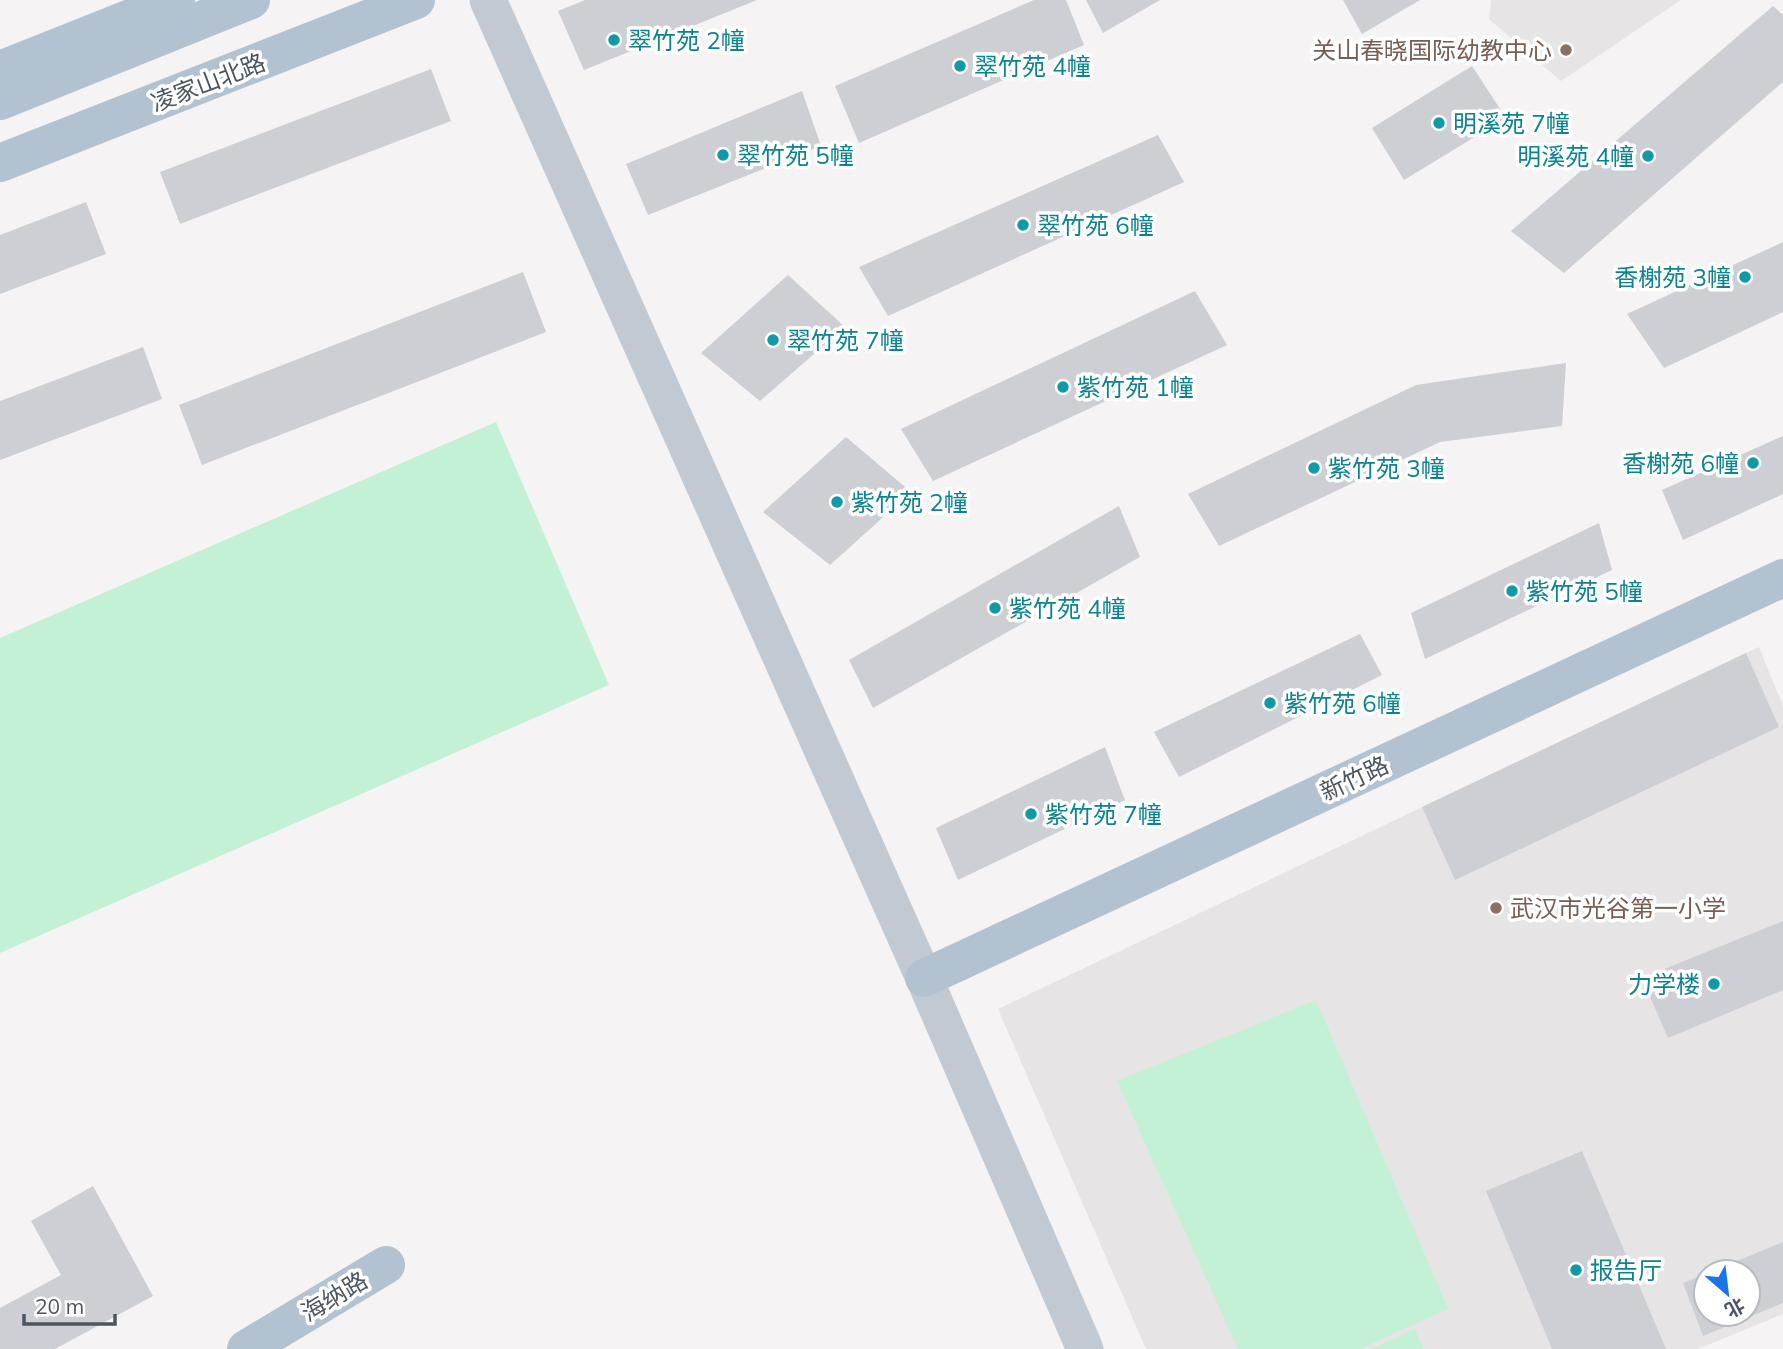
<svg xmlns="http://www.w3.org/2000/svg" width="1783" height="1349" viewBox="0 0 1783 1349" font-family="Mulish,'Noto Sans SC',sans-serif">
<rect width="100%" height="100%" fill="#f5f3f3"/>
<g fill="#e6e4e5" fill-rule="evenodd">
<polygon points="1491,0 1681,0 1561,81 1489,19"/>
<path d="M1759 647 1783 706V1314L1698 1349H1146L998 1009ZM1706 1272H1748V1314H1706Z"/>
</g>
<g fill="#c3f1d5">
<polygon points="496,422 609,685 0,953 0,638"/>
<polygon points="1316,1000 1448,1309 1360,1349 1238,1349 1117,1081"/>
<polygon points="1415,1329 1423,1349 1371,1349"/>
</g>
<g fill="#cdcfd5">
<polygon points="585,0 757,0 584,70 558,11"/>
<polygon points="1034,0 1066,0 1084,45 859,143 835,86"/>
<polygon points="1086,0 1160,0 1103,33"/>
<polygon points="1343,0 1420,0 1362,34"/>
<polygon points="1773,6 1783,15 1783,82 1564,273 1511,231"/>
<polygon points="1472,66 1506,118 1404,180 1372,128"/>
<polygon points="431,69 451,121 180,224 160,172"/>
<polygon points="802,91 821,146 648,215 626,164"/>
<polygon points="1158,135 1184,182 888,316 859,267"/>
<polygon points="86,202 106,254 0,294 0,235"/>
<polygon points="1783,242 1783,312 1664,368 1627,314"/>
<polygon points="523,272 546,332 202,465 179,405"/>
<polygon points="788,275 845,327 760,401 701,353"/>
<polygon points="1195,291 1227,345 933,481 901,429"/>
<polygon points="143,347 162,399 0,460 0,401"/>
<polygon points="1566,363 1562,426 1440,442 1219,546 1188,494 1416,385"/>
<polygon points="1783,436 1783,494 1683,540 1662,490"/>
<polygon points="846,437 911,492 830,565 763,512"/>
<polygon points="1119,506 1140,557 873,708 849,660"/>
<polygon points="1599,523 1612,570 1425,659 1411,613"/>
<polygon points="1360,634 1382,675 1179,777 1154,732"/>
<polygon points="1746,653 1779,727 1455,880 1422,807"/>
<polygon points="1105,747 1125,800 958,880 936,828"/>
<polygon points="1783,921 1783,990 1668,1038 1642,978"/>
<polygon points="1582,1151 1666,1349 1552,1349 1486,1191"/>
<polygon points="93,1186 153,1296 55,1349 0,1349 0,1308 61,1275 31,1221"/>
<polygon points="1783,1242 1783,1303 1703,1336 1683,1283 1706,1274 1706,1314 1748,1314 1748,1272 1711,1272"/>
</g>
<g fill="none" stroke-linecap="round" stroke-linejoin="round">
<polyline stroke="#c1cad2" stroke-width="37" points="488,0 924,978 1085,1349"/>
<g stroke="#b3c2d1" stroke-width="38">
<polyline points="0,70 176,0"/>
<polyline points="0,101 251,0"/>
<polyline points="0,163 416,0"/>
<polyline points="924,978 1783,578"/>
<polyline points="246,1349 386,1265"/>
</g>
</g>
<g fill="#0f9aa8" stroke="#fff" stroke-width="2.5">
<circle cx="614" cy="40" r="7"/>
<circle cx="960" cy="66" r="7"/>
<circle cx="1439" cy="123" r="7"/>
<circle cx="723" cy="155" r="7"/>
<circle cx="1648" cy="156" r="7"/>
<circle cx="1023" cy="225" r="7"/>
<circle cx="1745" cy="277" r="7"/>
<circle cx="773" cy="340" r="7"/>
<circle cx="1063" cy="387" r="7"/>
<circle cx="1753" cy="463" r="7"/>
<circle cx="1314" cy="468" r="7"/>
<circle cx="837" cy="502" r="7"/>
<circle cx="1512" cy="591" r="7"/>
<circle cx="995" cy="608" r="7"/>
<circle cx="1270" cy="703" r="7"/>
<circle cx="1031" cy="814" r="7"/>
<circle cx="1714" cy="984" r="7"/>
<circle cx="1576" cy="1270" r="7"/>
</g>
<g fill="#8d6e63" stroke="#fff" stroke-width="2.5">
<circle cx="1566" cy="50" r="7"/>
<circle cx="1496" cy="908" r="7"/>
</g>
<g text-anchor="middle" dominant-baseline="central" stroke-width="7" stroke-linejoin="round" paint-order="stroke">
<g font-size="24" fill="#0d838f" stroke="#fff" text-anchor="start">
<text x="628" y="40">翠竹苑 2幢</text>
<text x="974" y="66">翠竹苑 4幢</text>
<text x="1453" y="123">明溪苑 7幢</text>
<text x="737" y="155">翠竹苑 5幢</text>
<text x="1634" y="156" text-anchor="end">明溪苑 4幢</text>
<text x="1037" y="225">翠竹苑 6幢</text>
<text x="1731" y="277" text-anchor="end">香榭苑 3幢</text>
<text x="787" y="340">翠竹苑 7幢</text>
<text x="1077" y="387">紫竹苑 1幢</text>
<text x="1739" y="463" text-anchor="end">香榭苑 6幢</text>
<text x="1328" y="468">紫竹苑 3幢</text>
<text x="851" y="502">紫竹苑 2幢</text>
<text x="1526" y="591">紫竹苑 5幢</text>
<text x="1009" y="608">紫竹苑 4幢</text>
<text x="1284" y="703">紫竹苑 6幢</text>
<text x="1045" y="814">紫竹苑 7幢</text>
<text x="1700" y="984" text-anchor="end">力学楼</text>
<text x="1590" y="1270">报告厅</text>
</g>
<g font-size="24" fill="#785e54" stroke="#fff" text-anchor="end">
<text x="1552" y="50">关山春晓国际幼教中心</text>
<text x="1510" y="908" text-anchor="start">武汉市光谷第一小学</text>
</g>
<g font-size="24" fill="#4a5661" stroke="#fff">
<text transform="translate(208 82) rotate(-21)">凌家山北路</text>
<text transform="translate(1354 778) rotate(-25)">新竹路</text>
<text transform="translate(334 1296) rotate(-31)">海纳路</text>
</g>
</g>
<g transform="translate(1727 1293) rotate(152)"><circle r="33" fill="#ffffff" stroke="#b7bbc0" stroke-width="2"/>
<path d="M0-5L12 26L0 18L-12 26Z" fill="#1a73e8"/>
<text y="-10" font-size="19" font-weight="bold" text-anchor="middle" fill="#4a5661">北</text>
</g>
<path d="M24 1314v10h91v-10" fill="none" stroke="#4a5661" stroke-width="3.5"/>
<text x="35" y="1314" font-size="21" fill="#4a5661" stroke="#ffffff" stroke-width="5" paint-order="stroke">20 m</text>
</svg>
